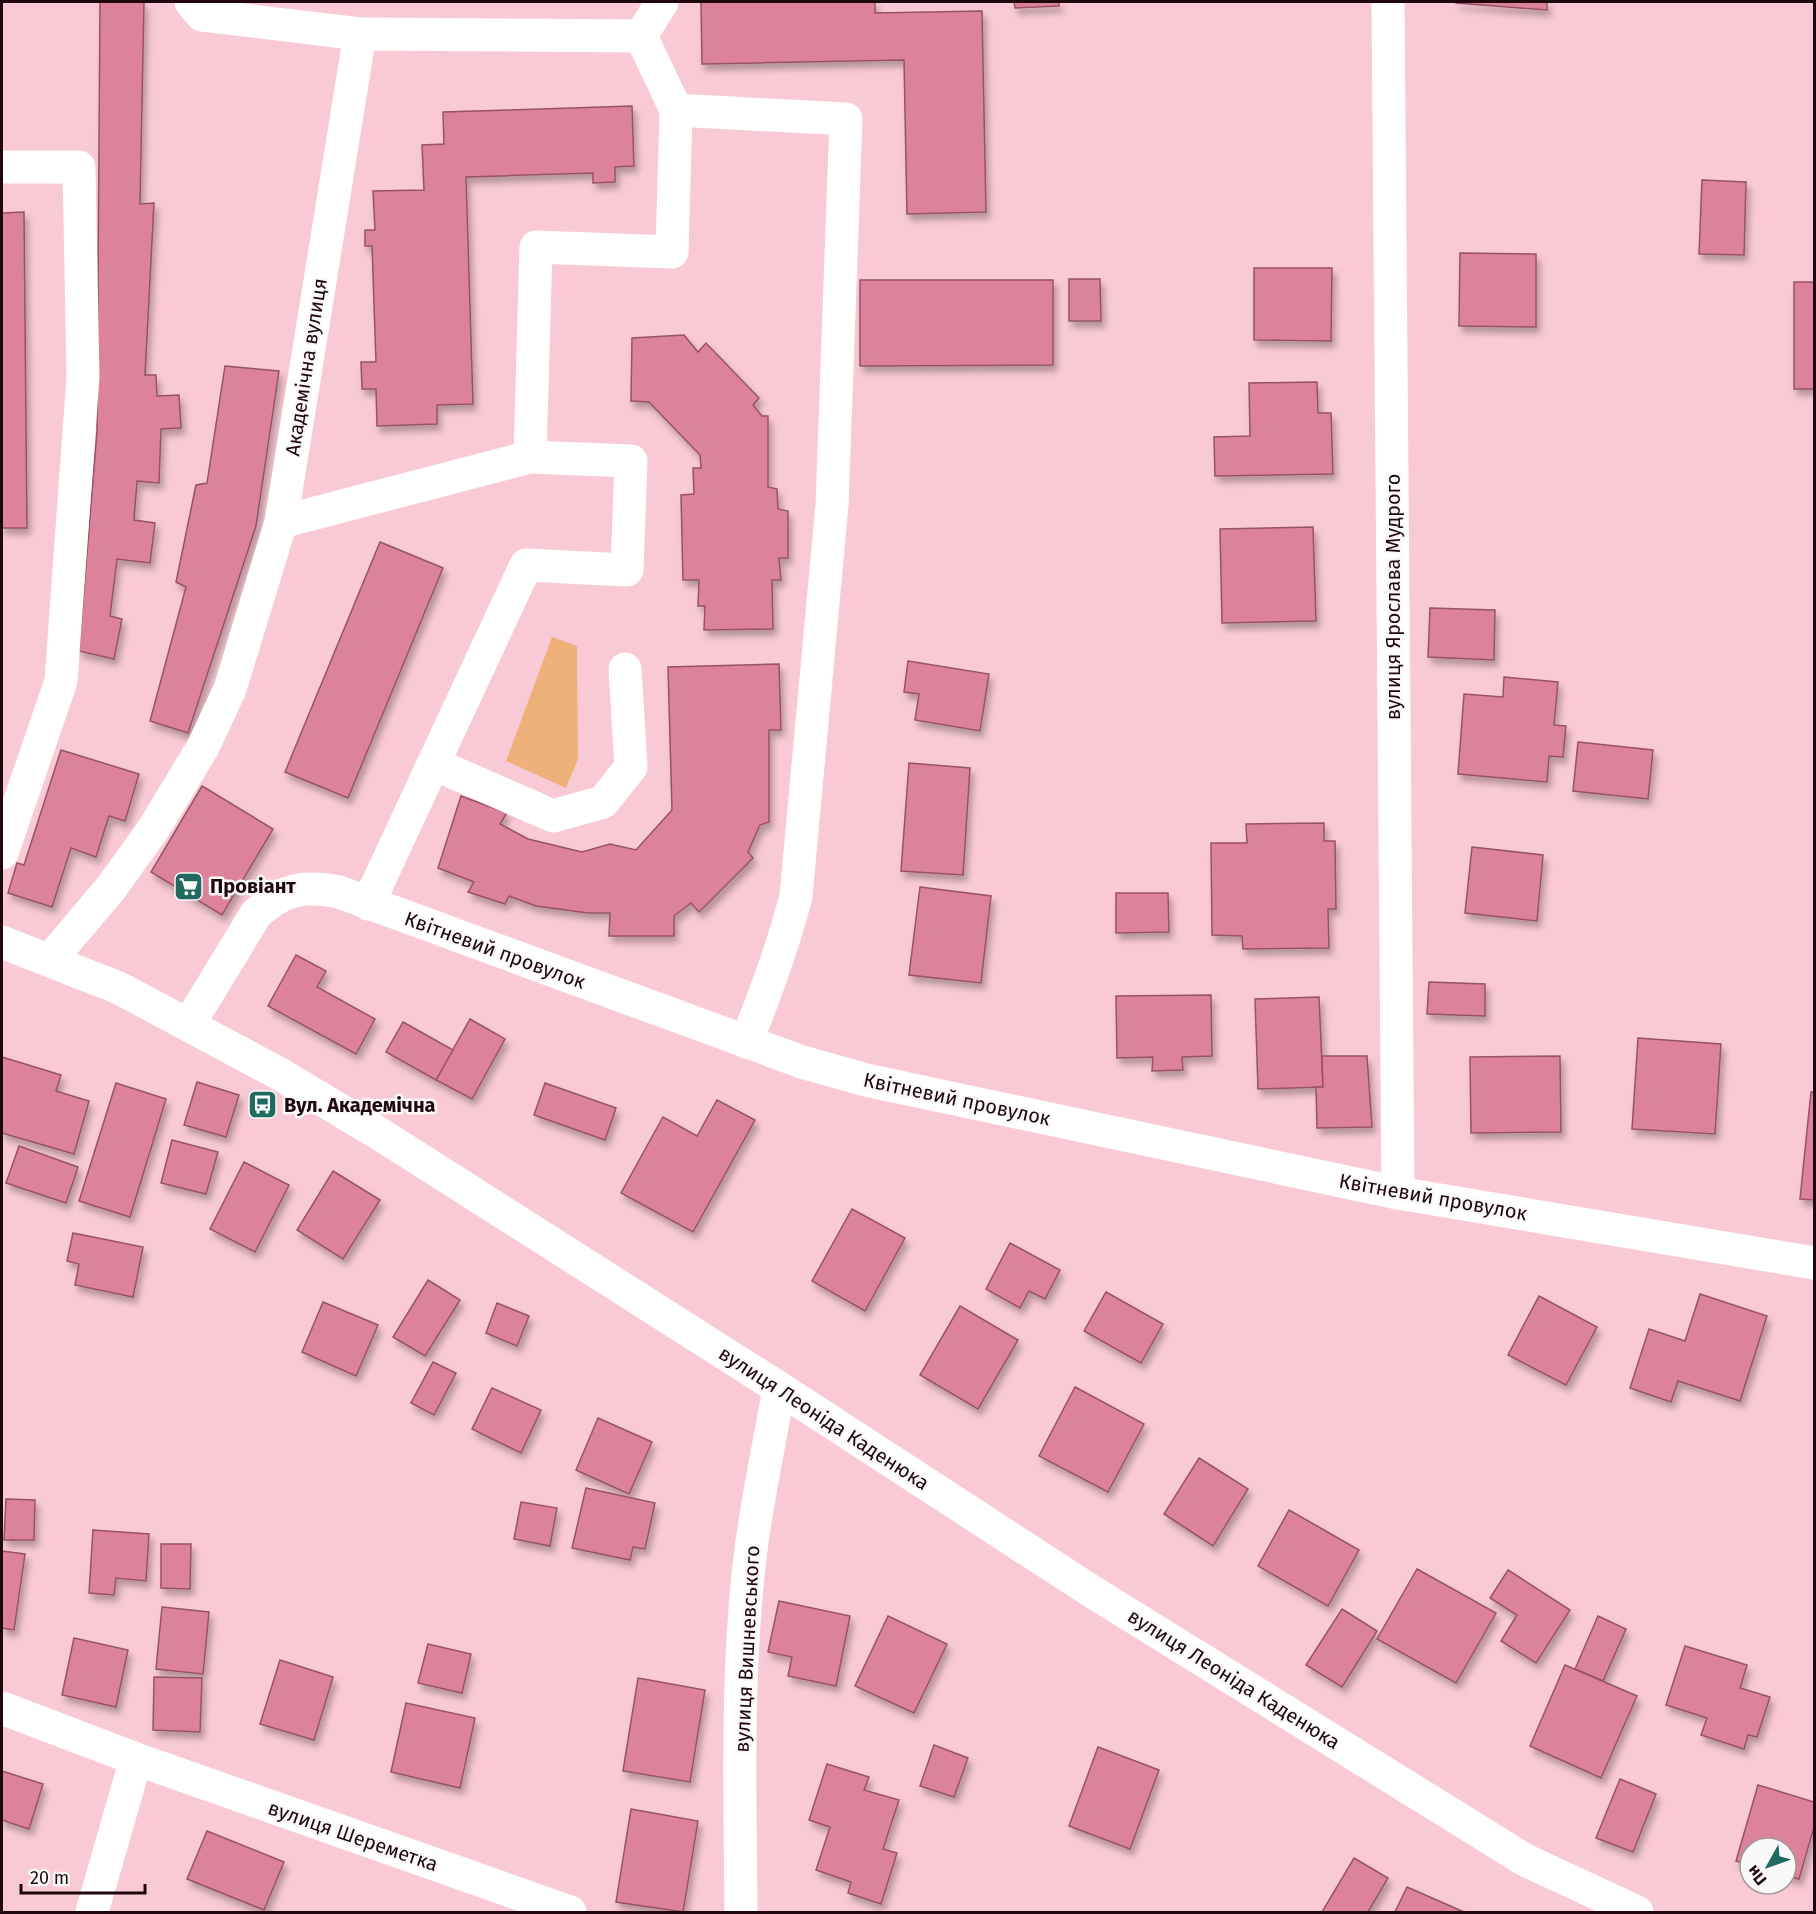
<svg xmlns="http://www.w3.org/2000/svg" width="1816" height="1914" viewBox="0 0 1816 1914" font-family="'Fira Sans',sans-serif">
<defs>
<filter id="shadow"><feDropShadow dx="3.5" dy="6" stdDeviation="3" flood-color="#0004"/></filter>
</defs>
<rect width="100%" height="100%" fill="#f9cad5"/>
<polygon fill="#efb17a" points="552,637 577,646 578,759 566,788 506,761"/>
<g fill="#dd829b" stroke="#975366" stroke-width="1.5" filter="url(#shadow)">
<polygon points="100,2 144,2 140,204 154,203 145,375 156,375 157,396 179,395 181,428 161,429 159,483 137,481 134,520 155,523 150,563 117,559 110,616 122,619 114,659 79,651 97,431"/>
<polygon points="701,2 875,2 875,13 982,11 986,212 907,214 904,60 702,64"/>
<polygon points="1014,2 1059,2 1059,6 1015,8"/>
<polygon points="1456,2 1547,2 1547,10 1456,3"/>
<polygon points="632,106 634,166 615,167 615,182 593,183 593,173 466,177 473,404 437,405 437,424 377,426 376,389 362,389 361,362 376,362 372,246 365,246 365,230 375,230 373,191 424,190 422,145 444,144 443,112"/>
<polygon points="1702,180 1746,182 1744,255 1699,254"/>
<polygon points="24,212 27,528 2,528 2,213"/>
<polygon points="1460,253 1536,254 1536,327 1459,326"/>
<polygon points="1254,268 1332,268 1331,341 1254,340"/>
<polygon points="1069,279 1100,279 1101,321 1069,321"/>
<polygon points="860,280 1053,280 1053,365 860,366"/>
<rect x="1794" y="282" width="20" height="107"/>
<polygon points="684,335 698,352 706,343 759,398 753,405 762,416 768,416 768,487 777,489 778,509 788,511 788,558 779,558 781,580 772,580 773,629 704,630 705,606 698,606 699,580 683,580 681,495 694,494 693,468 701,468 700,455 649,402 631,401 632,338"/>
<polygon points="225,366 279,371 256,526 188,733 150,721 186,587 176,582 196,485 207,483"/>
<polygon points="1317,382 1318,413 1331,413 1333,474 1215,476 1214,437 1250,436 1249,383"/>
<polygon points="1313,527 1316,621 1222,623 1220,529"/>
<polygon points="380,542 443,568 348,798 285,772"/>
<polygon points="1430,608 1495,610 1494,660 1428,657"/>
<polygon points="908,661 989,674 980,731 915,720 919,694 904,692"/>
<polygon points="779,664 781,730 769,730 769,822 760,825 748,852 753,858 699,912 691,903 674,916 674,936 609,936 610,913 588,913 536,906 509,896 505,904 468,892 474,882 438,868 461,796 507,813 500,824 528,839 582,852 610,844 636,850 672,810 668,667"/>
<polygon points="1504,677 1558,682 1554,725 1566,726 1563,757 1549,756 1547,782 1458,774 1464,694 1503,697"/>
<polygon points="1578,742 1653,750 1648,799 1573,791"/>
<polygon points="61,750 139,774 125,821 109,816 96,857 71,848 52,907 8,893 17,863 24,865"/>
<polygon points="909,763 970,768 963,875 901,871"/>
<polygon points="202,786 273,829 222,915 151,872"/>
<polygon points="1324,823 1324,841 1335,841 1336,909 1328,909 1329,948 1243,949 1242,936 1212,935 1211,843 1247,843 1246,824"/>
<polygon points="1472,847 1543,855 1537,921 1465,913"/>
<polygon points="920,887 991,896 981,983 909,975"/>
<polygon points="1116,893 1168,893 1169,932 1116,933"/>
<polygon points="296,955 326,971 317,987 375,1019 356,1054 268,1006"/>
<polygon points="1429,982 1485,984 1485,1016 1427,1014"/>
<polygon points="1211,995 1212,1056 1182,1057 1183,1070 1152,1071 1153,1057 1117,1058 1116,996"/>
<polygon points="1319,997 1323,1087 1258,1089 1255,999"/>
<polygon points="470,1019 505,1039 472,1099 436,1080"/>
<polygon points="403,1022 453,1050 436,1080 386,1052"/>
<polygon points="1638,1038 1721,1044 1715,1134 1632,1129"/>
<polygon points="1322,1056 1367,1056 1372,1127 1317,1128 1316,1087 1323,1087"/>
<polygon points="1560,1056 1561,1132 1471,1133 1470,1057"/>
<polygon points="2,1057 61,1075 56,1091 89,1101 74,1154 2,1133"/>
<polygon points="197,1082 239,1095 226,1137 184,1125"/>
<polygon points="116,1083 166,1099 130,1217 79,1201"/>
<polygon points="545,1083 616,1108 605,1140 534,1115"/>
<polygon points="1811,1092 1814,1092 1814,1200 1800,1199"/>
<polygon points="717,1100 755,1120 693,1232 621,1193 663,1117 697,1136"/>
<polygon points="172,1140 218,1152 206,1194 161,1183"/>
<polygon points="19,1146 78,1167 66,1203 6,1183"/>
<polygon points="244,1162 289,1185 255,1252 210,1229"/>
<polygon points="333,1171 380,1200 343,1259 297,1230"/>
<polygon points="852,1209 905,1238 865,1311 812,1281"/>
<polygon points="73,1233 143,1247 133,1297 75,1285 79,1264 67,1261"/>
<polygon points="1010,1243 1060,1270 1045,1299 1029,1291 1020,1308 986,1289"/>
<polygon points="428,1280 460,1300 425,1356 393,1337"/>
<polygon points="1106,1292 1163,1324 1141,1363 1084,1331"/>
<polygon points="1700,1294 1767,1316 1740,1401 1678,1381 1671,1402 1630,1388 1649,1329 1685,1341"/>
<polygon points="1539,1296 1597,1327 1566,1385 1508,1355"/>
<polygon points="323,1302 378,1325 356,1376 302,1352"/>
<polygon points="497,1303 529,1316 517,1346 486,1333"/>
<polygon points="960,1306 1018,1340 978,1409 920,1375"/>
<polygon points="433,1362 456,1373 434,1415 411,1403"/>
<polygon points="1075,1387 1144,1424 1108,1492 1039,1456"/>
<polygon points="492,1388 541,1410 521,1453 472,1429"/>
<polygon points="598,1418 652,1442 629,1494 576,1470"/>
<polygon points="1199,1458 1248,1489 1213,1546 1164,1514"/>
<polygon points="586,1488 655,1503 645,1549 633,1547 630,1560 572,1548"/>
<polygon points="6,1499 35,1500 34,1540 4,1540"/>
<polygon points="521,1502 557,1508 550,1546 514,1539"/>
<polygon points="1289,1510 1359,1550 1328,1606 1258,1566"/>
<polygon points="93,1530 149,1534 146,1581 116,1578 114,1595 89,1593"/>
<polygon points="161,1544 191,1544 190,1589 161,1588"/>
<polygon points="2,1551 25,1554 14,1630 2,1628"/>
<polygon points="1417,1569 1496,1613 1456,1683 1377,1639"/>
<polygon points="1508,1570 1570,1610 1536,1663 1501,1641 1517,1615 1490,1598"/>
<polygon points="779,1601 850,1616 836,1686 788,1676 792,1657 768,1652"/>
<polygon points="162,1607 209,1612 203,1674 156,1669"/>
<polygon points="1342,1609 1377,1631 1342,1687 1306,1665"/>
<polygon points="888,1616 947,1644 914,1713 855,1686"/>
<polygon points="1598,1616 1626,1629 1603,1681 1575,1669"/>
<polygon points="74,1638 128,1650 116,1707 62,1695"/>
<polygon points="428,1644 471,1654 462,1693 418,1683"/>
<polygon points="1685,1646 1747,1665 1740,1688 1770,1697 1757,1737 1748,1735 1744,1749 1701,1735 1707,1718 1666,1705"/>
<polygon points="280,1660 333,1677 314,1740 260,1724"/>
<polygon points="1565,1665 1637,1696 1601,1778 1530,1746"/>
<polygon points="154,1677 202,1678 200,1732 153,1730"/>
<polygon points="638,1678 705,1690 690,1782 623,1771"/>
<polygon points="406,1703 475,1718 460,1788 391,1772"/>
<polygon points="934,1745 968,1758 954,1797 920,1786"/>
<polygon points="1098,1747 1159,1770 1130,1849 1069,1826"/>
<polygon points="827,1764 869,1777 864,1790 899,1800 883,1849 897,1853 881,1904 848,1893 851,1882 816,1870 830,1827 809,1820"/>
<polygon points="2,1771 43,1784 29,1829 2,1820 2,1823"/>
<polygon points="1620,1779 1656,1794 1633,1852 1596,1838"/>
<polygon points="1758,1785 1814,1802 1814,1827 1799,1879 1786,1876 1786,1848 1750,1848 1750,1865 1736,1861"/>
<polygon points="631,1809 698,1821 683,1912 616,1902"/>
<polygon points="207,1831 284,1862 264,1910 187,1879"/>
<polygon points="1354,1858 1388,1878 1368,1912 1322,1912"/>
<polygon points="1407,1887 1464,1912 1395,1912"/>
</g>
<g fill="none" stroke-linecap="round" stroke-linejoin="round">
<g stroke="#fff" stroke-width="33">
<polyline points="191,2 202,15 360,34"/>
<polyline points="1388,2 1398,1193"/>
<path d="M641 36 676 110 846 119 832 505 796 896C783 947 766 993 746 1042"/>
<polyline points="2,167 79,167 83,377 61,681 2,853"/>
<polyline points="281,522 530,457 536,247 672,252 676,110"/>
<polyline points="434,764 553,816 603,802 631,767 625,669"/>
<polyline points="368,904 526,565 627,570 631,461 530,457"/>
<polyline points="2,942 119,988 278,1073 383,1136 779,1388 1088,1589 1525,1860 1637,1912"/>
<polyline points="50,960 111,888 154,828 203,747 230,689 281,522 360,34 641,36 662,2"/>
<path d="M189 1024 256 914C283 889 303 885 339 892L802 1062 866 1080 1398 1193 1814 1263"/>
<polyline points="2,1708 136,1759 570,1912"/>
<polyline points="92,1912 136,1759"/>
<path d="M741 1912C740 1792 736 1669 751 1549 758 1495 770 1441 779 1388"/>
</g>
</g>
<defs>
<symbol id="supermarket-square" viewBox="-11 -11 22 22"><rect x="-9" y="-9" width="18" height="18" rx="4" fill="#216a60" stroke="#f9f9f9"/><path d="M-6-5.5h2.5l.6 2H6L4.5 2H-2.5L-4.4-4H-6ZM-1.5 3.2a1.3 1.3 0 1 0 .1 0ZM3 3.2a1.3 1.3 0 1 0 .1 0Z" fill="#fff"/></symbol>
<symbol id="bus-square" viewBox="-11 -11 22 22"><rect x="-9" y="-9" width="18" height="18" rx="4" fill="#216a60" stroke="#f9f9f9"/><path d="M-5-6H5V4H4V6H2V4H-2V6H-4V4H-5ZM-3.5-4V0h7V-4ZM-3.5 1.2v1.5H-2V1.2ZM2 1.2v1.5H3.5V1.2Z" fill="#fff"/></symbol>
</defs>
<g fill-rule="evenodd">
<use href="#supermarket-square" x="172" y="870" width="33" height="33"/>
<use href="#bus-square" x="246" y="1088" width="33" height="33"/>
</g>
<g text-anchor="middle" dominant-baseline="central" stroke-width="5" stroke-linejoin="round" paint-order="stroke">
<g font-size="20" fill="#20070f" stroke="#f9f9f9">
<text transform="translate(306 367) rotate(-81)">Академічна вулиця</text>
<text transform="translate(1393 597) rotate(-90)">вулиця Ярослава Мудрого</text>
<text transform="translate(495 950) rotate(20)">Квітневий провулок</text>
<text transform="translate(957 1099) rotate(12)">Квітневий провулок</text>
<text transform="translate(1433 1197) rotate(10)">Квітневий провулок</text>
<text transform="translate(824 1418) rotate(33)">вулиця Леоніда Каденюка</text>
<text transform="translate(747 1649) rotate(-87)">вулиця Вишневського</text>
<text transform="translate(1234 1679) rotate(32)">вулиця Леоніда Каденюка</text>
<text transform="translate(353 1836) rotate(19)">вулиця Шереметка</text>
</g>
<g font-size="20" font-weight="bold" fill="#20070f" stroke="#f9f9f9" text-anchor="start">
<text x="210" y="886">Провіант</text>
<text x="284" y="1105">Вул. Академічна</text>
</g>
</g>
<rect width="1816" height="1914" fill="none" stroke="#20070f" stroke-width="6"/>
<g transform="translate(1768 1866) rotate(230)"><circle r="28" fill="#f9f9f9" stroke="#a2989b" stroke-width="1.5"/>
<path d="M0-4.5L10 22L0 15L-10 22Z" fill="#216a60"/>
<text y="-9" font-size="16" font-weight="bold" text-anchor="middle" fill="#20070f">Пн</text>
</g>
<path d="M21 1884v9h124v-9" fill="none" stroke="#20070f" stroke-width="3"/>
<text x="30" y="1884" font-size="18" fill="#20070f" stroke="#f9f9f9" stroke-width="4.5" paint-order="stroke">20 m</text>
</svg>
